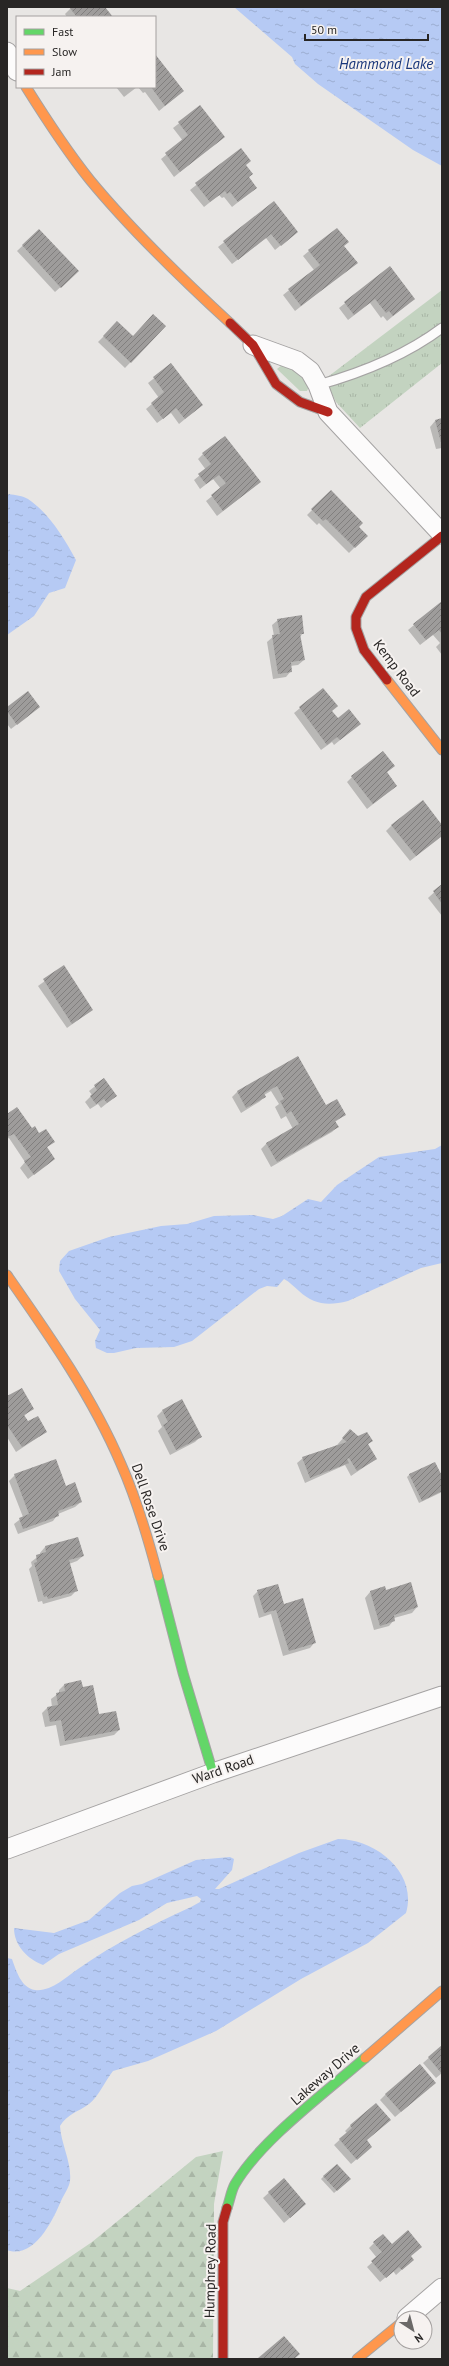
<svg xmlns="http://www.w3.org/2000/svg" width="449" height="2366" viewBox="0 0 449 2366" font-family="'PT Sans',sans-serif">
<defs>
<pattern id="forest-firs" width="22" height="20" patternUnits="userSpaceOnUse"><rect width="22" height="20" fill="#c3d3c0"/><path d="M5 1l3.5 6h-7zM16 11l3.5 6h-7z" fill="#a8b5a5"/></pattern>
<pattern id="park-tufts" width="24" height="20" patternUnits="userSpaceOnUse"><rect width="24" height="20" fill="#c3d3c0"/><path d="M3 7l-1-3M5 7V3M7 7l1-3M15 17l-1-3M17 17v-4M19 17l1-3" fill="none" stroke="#a8b5a5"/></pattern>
<pattern id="water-ripples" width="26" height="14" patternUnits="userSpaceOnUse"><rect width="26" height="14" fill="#b6caf4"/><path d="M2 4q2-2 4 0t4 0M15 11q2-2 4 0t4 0" fill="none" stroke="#9cadd1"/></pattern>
<pattern id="building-hatch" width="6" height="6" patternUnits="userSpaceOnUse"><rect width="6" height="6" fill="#9e9c9b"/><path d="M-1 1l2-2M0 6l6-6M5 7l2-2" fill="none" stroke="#817f7e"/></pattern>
</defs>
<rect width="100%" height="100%" fill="#e8e6e4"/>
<polygon fill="#c3d3c0" points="282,365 296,368 310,385 307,391 300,391 277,369"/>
<polygon fill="url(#forest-firs)" points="223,2151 214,2204 213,2359 7,2359 7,2288 20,2291 92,2242 196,2157"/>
<polygon fill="url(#park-tufts)" points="442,290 442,363 360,428 336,402 325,379"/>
<g fill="url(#water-ripples)">
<polygon points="234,7 442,7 442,166 413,150 318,84 295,64 292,57"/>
<path d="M9 494C15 495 23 496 28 499 49 513 64 538 76 560L65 588 49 593 34 616 7 635V496Z"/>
<path d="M442 1145V1263L421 1268 348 1301C328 1306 314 1305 299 1291 294 1287 290 1282 284 1279L277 1287 267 1286 259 1289 192 1341 174 1347 136 1348 114 1353H107L96 1348 95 1341 100 1330 75 1299 59 1271 60 1261 69 1251 109 1237 161 1226 187 1224 214 1216 253 1215 273 1219 282 1216 308 1199 321 1202 337 1185 379 1157 435 1149Z"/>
<path d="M338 1839C375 1839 418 1872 406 1913L368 1943 301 1979 216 2031 148 2061 113 2071C105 2081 99 2096 89 2104 78 2112 67 2114 60 2126 61 2144 72 2163 70 2181 69 2188 64 2194 61 2201 53 2220 34 2260 7 2250V1958L12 1959C16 1970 21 1988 35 1990 51 1992 66 1977 78 1969 113 1944 152 1925 191 1907L200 1902 201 1899 197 1896 167 1903 139 1920 59 1954 43 1965C28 1959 14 1946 14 1928L54 1933 89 1920 120 1893 132 1886 142 1884 196 1860 230 1857 234 1859 232 1870 215 1889H219L299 1853Z"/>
</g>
<g fill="#0003">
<polygon points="72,7 104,7 112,17 67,17 65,14"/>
<polygon points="155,55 183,91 159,111 145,92 143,93 138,87 155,87"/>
<polygon points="116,87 137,87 124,97"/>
<polygon points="200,107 223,137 174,177 161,159 183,141 173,128"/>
<polygon points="241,149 248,178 256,188 232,207 224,197 222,198 219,195 204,207 190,190"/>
<polygon points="274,203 297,232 275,250 266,238 232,264 218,247"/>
<polygon points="39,230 72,277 55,292 17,251"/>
<polygon points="343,246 356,263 295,311 283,295 314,270 303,256 309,251"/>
<polygon points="390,267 414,299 387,321 383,316 381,318 370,303 348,320 339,308"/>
<polygon points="117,323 133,337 165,326 125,368 98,342"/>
<polygon points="171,365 202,405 179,424 171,413 157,423 146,409 159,398 148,383"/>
<polygon points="442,419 442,448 436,449 430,427 435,421"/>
<polygon points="203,454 260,482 217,516 206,501 221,489 213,479 200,489 194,480 206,470 198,459"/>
<polygon points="331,491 366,536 349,553 319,523 317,525 307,515"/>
<polygon points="442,602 442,655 436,647 440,643 433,635 420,645 408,630"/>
<polygon points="278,620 303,633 300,637 304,660 298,665 290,666 291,671 286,677 273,679 267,642 274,636 272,625"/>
<polygon points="323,689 331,711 338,719 360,724 334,745 332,742 321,750 294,713"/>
<polygon points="39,707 11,729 7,724 7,708"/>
<polygon points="394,766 386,773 396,786 367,809 347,782 352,777"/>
<polygon points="392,825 442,827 442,836 410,861 386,831"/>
<polygon points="442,885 442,916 428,898"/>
<polygon points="64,967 92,1010 67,1028 38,986"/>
<polygon points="298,1057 326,1107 345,1115 335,1122 337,1127 332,1132 271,1167 261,1149 266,1144 293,1129 286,1116 281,1119 275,1107 279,1104 271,1091 264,1095 265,1097 259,1102 241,1113 232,1097 237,1092"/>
<polygon points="104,1079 116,1096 101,1108 98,1104 90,1109 85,1102 92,1095 89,1091"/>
<polygon points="7,1115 53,1142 46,1148 54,1159 28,1179 20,1168 25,1162 9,1138 7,1139"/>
<polygon points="7,1398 33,1408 24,1416 28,1423 46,1432 16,1452 7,1437"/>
<polygon points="162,1411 200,1437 195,1442 170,1455 158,1431 162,1427 157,1416"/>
<polygon points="345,1436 371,1441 367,1445 376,1459 351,1476 345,1465 305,1483 297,1463 303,1458 337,1445"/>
<polygon points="410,1474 442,1479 442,1492 419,1503 407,1477"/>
<polygon points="15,1475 65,1487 81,1502 75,1507 58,1514 53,1521 18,1534 14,1524 23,1517 9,1481"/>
<polygon points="45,1547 83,1556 77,1561 69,1564 77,1590 71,1596 43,1604 42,1601 38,1602 29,1569 32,1566 31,1562 40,1555 40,1553"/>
<polygon points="384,1588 385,1591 417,1607 412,1613 394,1618 394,1620 389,1626 374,1630 365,1598 370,1592"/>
<polygon points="258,1591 283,1606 315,1642 310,1648 283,1656 271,1614 259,1618 253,1596"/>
<polygon points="64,1685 82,1688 98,1716 119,1730 114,1735 60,1746 56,1725 45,1727 42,1713 47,1708 52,1707 51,1699 59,1693 59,1690"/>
<polygon points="442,2046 442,2073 436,2078 423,2063"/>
<polygon points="429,2088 395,2117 380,2100 386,2094"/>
<polygon points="376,2104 366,2141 365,2152 351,2164 334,2145 347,2133 345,2131 350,2126"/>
<polygon points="324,2176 347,2182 334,2193 321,2179"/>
<polygon points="284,2179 300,2209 284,2223 263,2198"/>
<polygon points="374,2243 392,2245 410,2256 407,2265 396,2275 393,2271 380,2282 367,2267 377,2258 369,2248"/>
</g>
<g fill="url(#building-hatch)">
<polygon points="69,7 105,7 113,17 77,17"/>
<polygon points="155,54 184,91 165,106 151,87 148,87 155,87"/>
<polygon points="200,105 225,137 180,172 165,153 188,135 178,122"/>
<polygon points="241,148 251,161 246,165 253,174 249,177 257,188 238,202 230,192 227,194 225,191 210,202 195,183"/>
<polygon points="274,201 298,232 281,246 271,234 238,260 223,241"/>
<polygon points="337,228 349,242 344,246 358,263 301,306 288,289 320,265 308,250"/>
<polygon points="39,229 79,271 61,288 22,245"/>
<polygon points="390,266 415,299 393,316 389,311 386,313 375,299 354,315 344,302"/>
<polygon points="153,314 166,326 131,363 103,336 117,321 133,336"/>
<polygon points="171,363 203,405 185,419 176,408 163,419 151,403 164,392 153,377"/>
<polygon points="442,418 442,446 435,420"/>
<polygon points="225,436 261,482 223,511 211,495 226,483 219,475 206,484 198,474 211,464 202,453"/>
<polygon points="331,490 363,523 359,527 368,536 355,548 326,519 323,521 311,509"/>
<polygon points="442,601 442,634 439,630 426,640 413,624"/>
<polygon points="302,615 304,634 300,634 305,660 291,662 292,672 278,674 272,635 280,634 277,619"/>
<polygon points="323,688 338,706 332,711 338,718 349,709 361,724 340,740 337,737 327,745 299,707"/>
<polygon points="28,691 40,707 17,725 7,711 7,707"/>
<polygon points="383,751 395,766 387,772 397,786 373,804 351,776"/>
<polygon points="423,800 442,825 442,836 416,856 391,825"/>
<polygon points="442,884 442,904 433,891"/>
<polygon points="64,965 93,1010 72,1024 43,979"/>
<polygon points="298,1056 326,1105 337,1099 346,1115 335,1121 339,1127 277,1162 266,1143 299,1124 291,1111 287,1114 280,1101 284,1099 277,1086 264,1093 266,1097 246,1108 237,1091"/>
<polygon points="104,1078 117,1096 107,1103 104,1099 96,1104 90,1096 97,1090 94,1085"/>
<polygon points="17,1107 32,1128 35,1126 39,1133 46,1129 55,1142 47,1147 55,1159 34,1175 24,1161 31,1157 14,1134 7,1137 7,1114"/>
<polygon points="22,1388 34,1409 24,1415 28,1421 38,1416 47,1432 22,1447 7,1425 7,1396"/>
<polygon points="182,1399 202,1437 176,1450 163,1425 168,1422 162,1410"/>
<polygon points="350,1429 358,1436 367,1432 373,1441 368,1444 377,1459 357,1471 349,1458 347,1459 349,1463 310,1478 302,1457 347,1442 342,1438"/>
<polygon points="56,1459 66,1486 75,1482 82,1502 58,1511 59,1516 23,1529 19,1518 29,1514 14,1474"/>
<polygon points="435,1462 442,1476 442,1491 422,1501 409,1474"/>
<polygon points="78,1537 84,1556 69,1560 78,1591 48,1599 47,1596 44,1597 34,1563 37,1562 36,1555 46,1552 45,1546"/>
<polygon points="411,1582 418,1607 394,1615 395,1621 380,1626 370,1591 385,1586 386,1590"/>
<polygon points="278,1584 284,1604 303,1598 316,1643 289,1651 276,1610 264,1613 257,1590"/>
<polygon points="81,1680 83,1687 93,1685 99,1714 116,1711 120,1730 65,1741 61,1720 50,1722 47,1707 58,1705 56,1693 65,1691 64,1684"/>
<polygon points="442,2045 442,2074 428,2057"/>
<polygon points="420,2064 436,2083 401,2112 385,2094"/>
<polygon points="376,2103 391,2120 367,2140 372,2147 357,2160 339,2139 352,2128 350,2125"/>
<polygon points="337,2164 351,2179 337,2191 323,2176"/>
<polygon points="284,2178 306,2204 290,2218 268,2192"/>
<polygon points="408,2230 422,2247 411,2256 414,2260 402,2270 399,2267 386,2278 371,2261 382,2252 373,2242 383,2234 392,2244"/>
<polygon points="284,2336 300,2354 294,2359 257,2359"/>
</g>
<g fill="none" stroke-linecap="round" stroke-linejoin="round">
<defs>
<path id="lane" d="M318 385C361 373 406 355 442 328"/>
<g id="street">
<polyline points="7,52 17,71"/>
<polyline points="253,345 297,361 310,371 318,385 328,412 442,534"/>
<polyline points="7,1849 213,1773 442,1696"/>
<polyline points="407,2318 442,2288"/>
</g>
<g id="fast">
<polyline points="158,1576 183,1673 213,1773"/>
<path d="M227 2208C230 2200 231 2191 235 2184 261 2140 325 2093 365 2058"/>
</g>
<g id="slow">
<path d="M26 87C46 119 66 150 90 180 132 231 181 278 230 323"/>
<polyline points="387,680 442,750"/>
<path d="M7 1275C49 1335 92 1396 121 1464 137 1500 148 1538 158 1576"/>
<polyline points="365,2058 442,1991"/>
<polyline points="357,2359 401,2323"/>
</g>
<g id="jam">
<polyline points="230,323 253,345 276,384 300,402 328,412"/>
<polyline points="387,680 364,650 356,628 356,617 366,597 442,536"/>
<polyline points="223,2359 223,2222 227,2208"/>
</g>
</defs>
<use href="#lane" stroke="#a5a3a3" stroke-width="11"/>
<use href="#street" stroke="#a5a3a3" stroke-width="21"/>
<use href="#fast" stroke="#a5a3a3" stroke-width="11"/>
<use href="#slow" stroke="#a5a3a3" stroke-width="11"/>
<use href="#jam" stroke="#a5a3a3" stroke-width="11"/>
<use href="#lane" stroke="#fcfbfb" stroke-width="9"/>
<use href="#street" stroke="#fcfbfb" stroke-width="19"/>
<use href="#fast" stroke="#63d668" stroke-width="9"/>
<use href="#slow" stroke="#ff974d" stroke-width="9"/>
<use href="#jam" stroke="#b3261e" stroke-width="9"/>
</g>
<g text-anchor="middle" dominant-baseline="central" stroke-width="4" stroke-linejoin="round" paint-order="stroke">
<g font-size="14" fill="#282625" stroke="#f6f2f0">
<text transform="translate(397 668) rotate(53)">Kemp Road</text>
<text transform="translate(151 1507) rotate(71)">Dell Rose Drive</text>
<text transform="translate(223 1769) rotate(-19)">Ward Road</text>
<text transform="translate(325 2074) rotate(-41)">Lakeway Drive</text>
<text transform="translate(210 2271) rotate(-89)">Humphrey Road</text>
</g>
<g font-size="15" font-style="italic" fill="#19367b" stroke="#f6f2f0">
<text x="386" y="63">Hammond Lake</text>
</g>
</g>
<rect width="449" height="2366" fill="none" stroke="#282625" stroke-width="16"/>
<rect x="16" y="16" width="140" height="72" fill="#f6f2f0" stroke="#a4a09f"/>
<rect x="24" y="29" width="20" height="6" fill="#63d668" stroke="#a4a09f"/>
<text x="52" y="36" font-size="12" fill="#282625">Fast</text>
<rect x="24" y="49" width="20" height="6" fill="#ff974d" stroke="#a4a09f"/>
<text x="52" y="56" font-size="12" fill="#282625">Slow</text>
<rect x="24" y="69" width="20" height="6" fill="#b3261e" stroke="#a4a09f"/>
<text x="52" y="76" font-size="12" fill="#282625">Jam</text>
<g transform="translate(413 2330) rotate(144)"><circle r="19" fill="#f6f2f0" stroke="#a4a09f"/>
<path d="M0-3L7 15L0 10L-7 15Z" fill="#6b6968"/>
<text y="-6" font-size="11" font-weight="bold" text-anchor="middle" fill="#282625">N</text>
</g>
<path d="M305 34v6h123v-6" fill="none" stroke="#282625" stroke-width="2"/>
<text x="311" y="34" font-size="12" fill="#282625" stroke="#f6f2f0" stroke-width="3" paint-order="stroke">50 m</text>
</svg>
